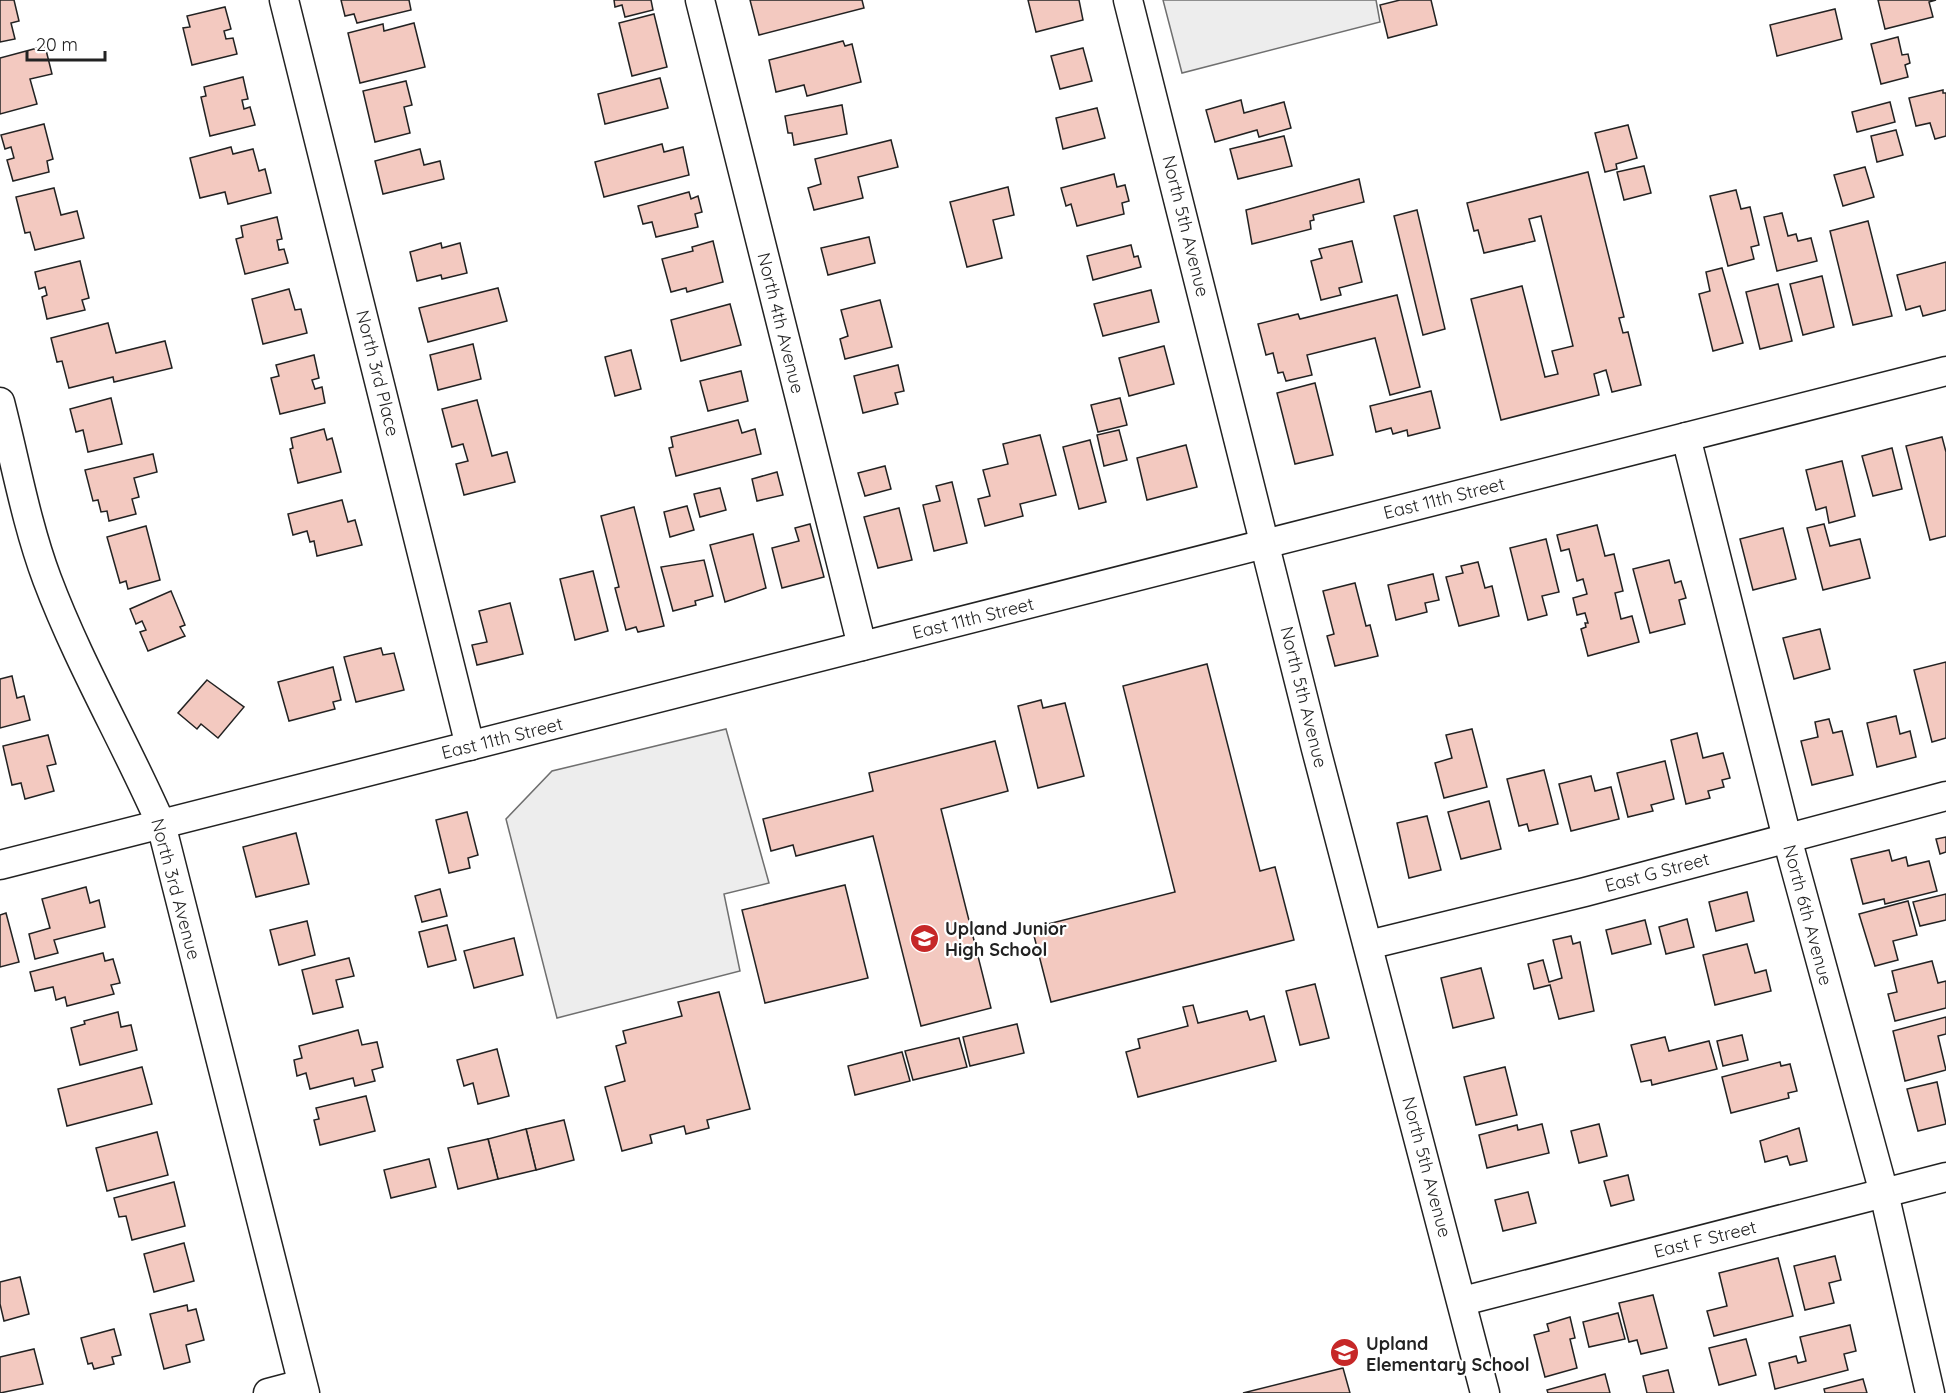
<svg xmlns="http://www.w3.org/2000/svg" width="1946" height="1393" viewBox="0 0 1946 1393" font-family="Quicksand,sans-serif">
<rect width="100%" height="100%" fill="#fff"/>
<g fill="#ededed" stroke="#6f6f6f" stroke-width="1.5">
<polygon points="1163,0 1376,0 1380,22 1182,73"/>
<polygon points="726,729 769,883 724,894 740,971 557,1018 506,819 552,771"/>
</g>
<g fill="#f3c9c0" stroke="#222" stroke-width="1.5">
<polygon points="0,0 14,0 19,21 11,23 15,39 0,42"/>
<polygon points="341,0 409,0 411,10 357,23 354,14 345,16"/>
<polygon points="614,0 651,0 653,10 625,17 622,5 615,7"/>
<polygon points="750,0 862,0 864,8 759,35"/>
<polygon points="1028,0 1079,0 1083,20 1036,32"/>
<polygon points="1400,0 1431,0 1437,25 1388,38 1380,5"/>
<polygon points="1878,0 1936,0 1929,2 1933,17 1885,29"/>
<polygon points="225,7 231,29 224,31 226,39 233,38 237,54 192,65 183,28 190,27 187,16"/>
<polygon points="1835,9 1842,39 1777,56 1770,25"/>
<polygon points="654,14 667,67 632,76 619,23"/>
<polygon points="414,23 425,67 360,83 348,33 383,24 384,31"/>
<polygon points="1898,37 1902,55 1908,54 1910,63 1905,65 1908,77 1881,84 1871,44"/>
<polygon points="843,41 845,46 852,44 861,82 807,96 804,85 776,92 769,60"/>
<polygon points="45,46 52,74 30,79 37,104 0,114 0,58"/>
<polygon points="1083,48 1092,81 1060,89 1051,56"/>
<polygon points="243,77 248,99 242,100 244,109 250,107 255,125 210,136 201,97 206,96 204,87"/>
<polygon points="660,78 668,108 605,124 598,94"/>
<polygon points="406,81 412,105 404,107 410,133 375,142 363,91"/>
<polygon points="1943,90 1943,93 1946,93 1946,136 1935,139 1930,123 1916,126 1909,98"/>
<polygon points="1241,100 1244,113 1284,102 1291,128 1259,137 1257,130 1215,142 1206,110"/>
<polygon points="1890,102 1895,122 1857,132 1852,112"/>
<polygon points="842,105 847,134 794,145 792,133 788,133 785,116"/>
<polygon points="1097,108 1105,138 1063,149 1056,118"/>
<polygon points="44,124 53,159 47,161 49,172 13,181 7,160 14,158 11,147 5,149 1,135"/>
<polygon points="1628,125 1637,158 1616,164 1617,169 1605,172 1595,133"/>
<polygon points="1896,130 1903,155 1877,162 1871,136"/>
<polygon points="1284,136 1292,166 1238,179 1230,149"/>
<polygon points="891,140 898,167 858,177 863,198 814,210 808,188 821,184 815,159"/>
<polygon points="662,144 664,152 683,147 689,175 604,197 595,162"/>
<polygon points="231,147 233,154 253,149 259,171 265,169 271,193 228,204 225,192 200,198 190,158"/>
<polygon points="420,149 424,165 440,161 444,179 383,194 375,161"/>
<polygon points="1644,166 1651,193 1624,200 1617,172"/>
<polygon points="1865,167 1874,197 1843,206 1834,175"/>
<polygon points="1588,172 1624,317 1619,318 1623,333 1628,332 1641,385 1612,392 1606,370 1594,374 1599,395 1501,420 1471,299 1522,286 1545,377 1558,374 1552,351 1573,346 1541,216 1529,219 1535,241 1484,253 1478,230 1474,231 1467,203"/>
<polygon points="1114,174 1117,187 1125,185 1129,201 1122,203 1124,214 1077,226 1071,204 1066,206 1061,188"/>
<polygon points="1359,179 1364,202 1313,215 1314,220 1310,221 1311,229 1252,244 1246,210"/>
<polygon points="1008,187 1014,215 993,220 1002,258 967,267 950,202"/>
<polygon points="54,188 61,215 77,211 84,238 35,250 30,232 25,233 16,197"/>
<polygon points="1736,190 1741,209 1750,207 1759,245 1751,247 1754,259 1728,266 1710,196"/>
<polygon points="689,192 691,199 698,196 702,212 695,214 698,227 656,237 652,222 643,224 638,206"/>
<polygon points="1417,210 1445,329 1423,335 1394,216"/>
<polygon points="1782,213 1788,236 1796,234 1798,241 1811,238 1817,261 1777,271 1764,217"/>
<polygon points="277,217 282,239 277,240 279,250 284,249 288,263 245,274 236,239 243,237 241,226"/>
<polygon points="1868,221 1892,316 1853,325 1830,231"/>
<polygon points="869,237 875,263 828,275 821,248"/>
<polygon points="713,241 723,282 687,292 686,288 671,292 662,259 693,251 692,247"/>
<polygon points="1352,241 1362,282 1339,288 1341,295 1321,300 1311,261 1322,258 1319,249"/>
<polygon points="441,243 442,248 460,243 467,273 442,279 441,275 417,281 410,252"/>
<polygon points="1131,245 1134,257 1138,256 1141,267 1093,280 1087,256"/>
<polygon points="80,261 89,298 82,300 85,310 47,319 42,297 47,295 45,287 39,289 35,272"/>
<polygon points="1946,262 1946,310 1923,316 1920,306 1906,310 1897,275"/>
<polygon points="1722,268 1743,343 1713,351 1699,294 1710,291 1706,272"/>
<polygon points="1822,276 1834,327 1803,335 1790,284"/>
<polygon points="1778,284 1792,341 1760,349 1746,292"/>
<polygon points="498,288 507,321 428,342 419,308"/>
<polygon points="289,289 295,310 301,309 307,333 263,344 252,299"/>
<polygon points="1151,290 1159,322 1103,336 1094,304"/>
<polygon points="1397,295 1420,387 1390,395 1375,338 1307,355 1312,375 1286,381 1283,372 1278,373 1273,353 1266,355 1258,324 1298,314 1300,319"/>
<polygon points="880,300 892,347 845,359 840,339 848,336 841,310"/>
<polygon points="730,304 741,345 681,361 671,320"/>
<polygon points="108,323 116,353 165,341 172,368 114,382 113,377 69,388 62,361 57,362 51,338"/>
<polygon points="473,344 481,379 438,390 430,355"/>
<polygon points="1164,346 1174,384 1129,396 1119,358"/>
<polygon points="631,350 641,389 615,396 605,357"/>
<polygon points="314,355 319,378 312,380 315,389 322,387 325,403 280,414 271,378 279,376 276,365"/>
<polygon points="898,365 904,391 895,393 898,404 863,413 854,376"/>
<polygon points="741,371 748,401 708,411 700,381"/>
<polygon points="1315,383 1333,455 1295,464 1277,393"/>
<polygon points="1431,391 1440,428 1408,436 1407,430 1393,434 1391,428 1376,432 1370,406"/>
<polygon points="111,398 122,444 88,452 83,430 76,432 70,409"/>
<polygon points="1120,398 1127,425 1098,432 1091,405"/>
<polygon points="477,400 492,456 507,452 515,482 464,495 456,464 468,461 463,444 452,447 442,409"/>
<polygon points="738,420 742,433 755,429 761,454 676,476 669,448 673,447 671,437"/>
<polygon points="324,429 327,440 332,438 341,472 298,483 290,449 293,448 291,438"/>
<polygon points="1119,430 1127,460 1104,466 1097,435"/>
<polygon points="1040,435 1056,495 1020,504 1023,516 985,526 978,499 990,496 983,470 1008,464 1003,444"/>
<polygon points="1942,437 1946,452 1946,536 1930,540 1906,446"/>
<polygon points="1090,440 1106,502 1079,509 1063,447"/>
<polygon points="1186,445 1197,487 1147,500 1137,458"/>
<polygon points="1892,448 1902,489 1873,496 1862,456"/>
<polygon points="153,454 157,472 134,478 139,497 132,499 136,514 109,521 107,511 101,512 98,500 93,501 85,470"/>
<polygon points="1842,461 1855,516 1829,523 1826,507 1816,510 1806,470"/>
<polygon points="885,466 891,489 865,496 858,473"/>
<polygon points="777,472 783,495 757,501 752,479"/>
<polygon points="952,482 967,543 934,551 923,505 940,501 936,486"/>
<polygon points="720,488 726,510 700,517 694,494"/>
<polygon points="342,500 348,522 355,520 362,545 317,556 314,541 310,542 307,531 293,535 288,514"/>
<polygon points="687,506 694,530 670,537 664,512"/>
<polygon points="634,507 664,626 638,632 636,627 626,630 615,588 619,587 601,516"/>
<polygon points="899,508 912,560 878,568 864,517"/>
<polygon points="810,524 824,577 782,588 772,548 799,541 795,528"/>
<polygon points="1824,524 1830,546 1860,539 1870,578 1823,590 1807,528"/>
<polygon points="1597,525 1605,556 1614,554 1623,591 1615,593 1621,619 1632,616 1639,642 1588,656 1581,629 1586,627 1585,623 1588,623 1585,613 1577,615 1573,598 1587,594 1583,579 1577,581 1569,549 1561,551 1557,535"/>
<polygon points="146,526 160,580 128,589 126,581 120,583 107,537"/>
<polygon points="1783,528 1796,579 1753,590 1740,539"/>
<polygon points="753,534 766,588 725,602 710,545"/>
<polygon points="1546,539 1559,592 1542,596 1547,615 1528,620 1510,548"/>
<polygon points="704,560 713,596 695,601 696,605 673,611 661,567"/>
<polygon points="1669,560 1675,583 1681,581 1686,598 1679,600 1685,624 1650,633 1633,569"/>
<polygon points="1478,562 1485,588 1492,586 1499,616 1459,626 1446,577 1463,573 1461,566"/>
<polygon points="593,571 608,631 575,640 560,579"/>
<polygon points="1433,574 1439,600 1425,603 1427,612 1396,620 1388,585"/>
<polygon points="1355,583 1366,626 1370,625 1378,656 1335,666 1327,636 1334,634 1323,591"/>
<polygon points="171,591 185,625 180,627 185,636 148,651 140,632 146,630 142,621 136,624 130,609"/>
<polygon points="510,603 523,654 477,665 472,645 487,642 479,611"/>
<polygon points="1820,629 1830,669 1794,679 1783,638"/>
<polygon points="381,648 383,655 394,653 404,690 356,702 344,657"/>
<polygon points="1946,662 1946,738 1932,742 1914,670"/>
<polygon points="1207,664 1260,871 1275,867 1294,940 1051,1002 1032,928 1175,892 1123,686"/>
<polygon points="333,667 341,700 333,702 335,709 289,721 278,682"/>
<polygon points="12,676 17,698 24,696 30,720 0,728 0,679"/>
<polygon points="207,680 244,707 218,738 201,724 197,729 178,713"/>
<polygon points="1041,700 1043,708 1065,703 1084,776 1038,788 1018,706"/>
<polygon points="1896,716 1900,734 1910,731 1916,757 1877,767 1867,723"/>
<polygon points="1829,719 1833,733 1842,731 1853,775 1812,785 1801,741 1818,737 1815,722"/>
<polygon points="1472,729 1487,787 1444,798 1435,763 1452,758 1446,735"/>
<polygon points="1697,733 1703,758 1723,753 1730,778 1722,780 1724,787 1708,791 1710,798 1686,804 1671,740"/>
<polygon points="48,735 56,764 47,766 54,791 25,799 21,783 12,785 3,746"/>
<polygon points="995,741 1008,791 941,809 991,1008 921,1026 873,836 796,856 793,845 771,851 763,819 873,791 869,773"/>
<polygon points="1665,761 1674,799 1651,805 1653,811 1628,817 1617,773"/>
<polygon points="1544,770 1558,824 1529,831 1527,824 1519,826 1507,779"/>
<polygon points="1591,776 1595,791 1611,787 1619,819 1571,831 1559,784"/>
<polygon points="1489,801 1501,849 1461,859 1448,812"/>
<polygon points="467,812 478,855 468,858 470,868 449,873 436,820"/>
<polygon points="1427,816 1441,870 1409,878 1397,823"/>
<polygon points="296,833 309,884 256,897 243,847"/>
<polygon points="1946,837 1946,852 1940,854 1936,839"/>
<polygon points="1889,850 1892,861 1906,857 1908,866 1929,861 1937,891 1885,904 1884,899 1863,904 1851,859"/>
<polygon points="845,885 868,978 765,1003 742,910"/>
<polygon points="86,887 90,903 99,900 105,927 54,940 58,953 35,959 29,934 50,928 42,899"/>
<polygon points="440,889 447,916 422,922 415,896"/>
<polygon points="1747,892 1754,921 1716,931 1709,902"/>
<polygon points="1946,894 1946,920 1920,926 1913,902"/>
<polygon points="1908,901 1917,935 1893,941 1898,960 1875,966 1859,914"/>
<polygon points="6,913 19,962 0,967 0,915"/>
<polygon points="1687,919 1694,947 1666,954 1659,927"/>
<polygon points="1645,920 1651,944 1612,954 1606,930"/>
<polygon points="307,921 315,955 279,965 270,930"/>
<polygon points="447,925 456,960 428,967 419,932"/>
<polygon points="1571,936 1573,944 1580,942 1594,1011 1559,1019 1550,985 1534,989 1528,964 1543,960 1549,982 1562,978 1553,940"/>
<polygon points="514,938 523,975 474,988 464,951"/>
<polygon points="1747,944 1755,973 1766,970 1771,991 1715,1005 1703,955"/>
<polygon points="103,953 105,961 113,959 120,983 111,985 114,994 67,1006 65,997 56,1000 53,987 35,991 30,972"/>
<polygon points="349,958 354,976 336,980 343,1007 313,1014 302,970"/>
<polygon points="1932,961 1938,983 1946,981 1946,1008 1895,1021 1888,994 1897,992 1892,971"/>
<polygon points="1481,968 1494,1018 1453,1028 1441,978"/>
<polygon points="1315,984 1329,1038 1300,1045 1286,991"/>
<polygon points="719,992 750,1109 707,1120 709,1128 686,1134 684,1126 650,1135 652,1143 622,1151 605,1087 625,1081 616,1046 626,1043 623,1031 682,1016 678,1002"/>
<polygon points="1193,1005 1198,1023 1247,1011 1250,1020 1264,1016 1276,1061 1138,1097 1126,1052 1140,1048 1138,1039 1188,1026 1183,1007"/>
<polygon points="118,1012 121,1027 131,1025 137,1050 80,1065 71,1028 85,1024 84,1021"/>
<polygon points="1946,1017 1946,1034 1938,1036 1946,1070 1905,1081 1893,1031"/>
<polygon points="1017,1024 1024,1053 970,1066 963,1037"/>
<polygon points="358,1030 362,1045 377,1042 383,1067 372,1070 375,1081 355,1086 353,1078 310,1089 306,1073 297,1076 294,1060 302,1058 299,1046"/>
<polygon points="1742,1035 1748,1060 1723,1066 1717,1041"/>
<polygon points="1665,1037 1669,1051 1709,1041 1717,1069 1652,1085 1651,1080 1641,1082 1631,1045"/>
<polygon points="959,1038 967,1067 913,1080 905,1051"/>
<polygon points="497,1049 509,1096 478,1104 473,1083 464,1086 457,1060"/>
<polygon points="902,1052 910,1081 855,1095 848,1066"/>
<polygon points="1780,1062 1781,1066 1790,1064 1797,1091 1788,1093 1789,1098 1731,1113 1722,1077"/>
<polygon points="142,1067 152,1104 67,1126 58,1089"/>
<polygon points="1505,1067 1517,1115 1476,1125 1464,1077"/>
<polygon points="1937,1082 1946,1124 1918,1131 1907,1089"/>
<polygon points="366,1096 375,1131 320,1145 314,1120 319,1119 316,1108"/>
<polygon points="564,1120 574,1160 536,1170 526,1129"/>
<polygon points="1542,1124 1549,1153 1487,1168 1479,1135 1517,1125 1518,1130"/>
<polygon points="1599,1124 1607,1156 1579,1163 1571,1131"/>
<polygon points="1799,1128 1807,1161 1790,1165 1787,1156 1765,1162 1760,1141"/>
<polygon points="526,1129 536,1170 498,1179 488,1139"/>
<polygon points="157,1132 168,1175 107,1191 96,1148"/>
<polygon points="488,1139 498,1179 458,1189 448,1148"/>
<polygon points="429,1159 436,1187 391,1198 384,1170"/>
<polygon points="1628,1175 1634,1200 1611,1206 1604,1181"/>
<polygon points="174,1182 185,1226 132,1240 126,1216 119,1217 114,1198"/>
<polygon points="1528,1192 1536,1223 1503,1231 1495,1200"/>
<polygon points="184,1243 194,1281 154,1292 144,1254"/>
<polygon points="1835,1256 1841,1280 1829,1283 1834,1303 1805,1310 1794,1266"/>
<polygon points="1778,1258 1793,1316 1714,1336 1707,1311 1727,1306 1719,1273"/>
<polygon points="20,1277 29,1314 4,1321 0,1304 0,1282"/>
<polygon points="1653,1295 1667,1348 1641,1354 1637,1340 1629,1342 1619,1303"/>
<polygon points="187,1305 188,1311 196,1309 204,1340 186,1345 190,1362 164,1369 150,1314"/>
<polygon points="1618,1313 1625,1339 1589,1347 1583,1322"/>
<polygon points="1570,1317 1575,1338 1570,1339 1577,1368 1545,1377 1534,1335 1549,1331 1547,1324"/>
<polygon points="1850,1325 1856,1351 1844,1354 1848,1370 1775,1389 1769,1363 1796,1356 1798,1363 1806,1361 1800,1337"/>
<polygon points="114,1329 121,1355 112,1357 114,1364 94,1369 92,1363 88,1364 81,1338"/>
<polygon points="1746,1339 1756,1375 1719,1385 1709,1348"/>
<polygon points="34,1349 43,1384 0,1393 0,1357"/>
<polygon points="1343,1368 1350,1393 1243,1393"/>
<polygon points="1668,1370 1674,1393 1647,1393 1643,1376"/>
<polygon points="1605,1374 1610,1393 1548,1393 1547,1390"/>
<polygon points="1863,1379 1867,1393 1825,1393 1824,1389"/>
</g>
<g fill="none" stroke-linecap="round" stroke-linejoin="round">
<defs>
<g id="minor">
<polyline points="284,0 470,746"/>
<polyline points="700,0 862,646"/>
<polyline points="1128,0 1316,749 1485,1393"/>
<path d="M0 402C15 460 26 523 47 579 79 664 125 742 161 824L305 1393"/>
<polyline points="1686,437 1787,838 1884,1193 1930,1393"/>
<polyline points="0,865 1946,371"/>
<polyline points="1368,945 1585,892 1946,796"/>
<polyline points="1463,1301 1946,1177"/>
<polyline points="268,1393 302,1384"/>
</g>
</defs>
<use href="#minor" stroke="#222" stroke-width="31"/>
<use href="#minor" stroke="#fff" stroke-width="28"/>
</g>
<defs>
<symbol id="school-disc" viewBox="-11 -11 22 22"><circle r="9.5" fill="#c62828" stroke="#fff"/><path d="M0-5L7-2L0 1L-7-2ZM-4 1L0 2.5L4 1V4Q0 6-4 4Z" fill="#fff"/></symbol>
</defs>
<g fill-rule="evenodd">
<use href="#school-disc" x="908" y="922" width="33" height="33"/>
<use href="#school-disc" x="1328" y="1336" width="33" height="33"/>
</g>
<g text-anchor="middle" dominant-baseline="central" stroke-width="4.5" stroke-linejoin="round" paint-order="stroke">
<g font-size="18" fill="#222" stroke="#fff">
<text transform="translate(1186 226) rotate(76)">North 5th Avenue</text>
<text transform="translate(781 323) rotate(76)">North 4th Avenue</text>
<text transform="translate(378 373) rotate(76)">North 3rd Place</text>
<text transform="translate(1444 498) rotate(-14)">East 11th Street</text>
<text transform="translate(973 618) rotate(-14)">East 11th Street</text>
<text transform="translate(1304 697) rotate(76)">North 5th Avenue</text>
<text transform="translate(502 738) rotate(-14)">East 11th Street</text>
<text transform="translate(1657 872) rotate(-15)">East G Street</text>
<text transform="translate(176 889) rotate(75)">North 3rd Avenue</text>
<text transform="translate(1808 915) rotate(75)">North 6th Avenue</text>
<text transform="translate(1427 1167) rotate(75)">North 5th Avenue</text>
<text transform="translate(1705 1239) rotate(-14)">East F Street</text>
</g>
<g font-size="18" font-weight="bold" fill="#222" stroke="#fff" text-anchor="start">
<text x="945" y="928">Upland Junior<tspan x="945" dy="21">High School</tspan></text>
<text x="1366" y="1343">Upland<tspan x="1366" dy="21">Elementary School</tspan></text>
</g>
</g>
<path d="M27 51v9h78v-9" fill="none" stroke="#222222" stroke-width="3"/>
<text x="36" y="51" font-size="18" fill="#222222" stroke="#ffffff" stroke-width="4.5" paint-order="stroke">20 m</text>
</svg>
